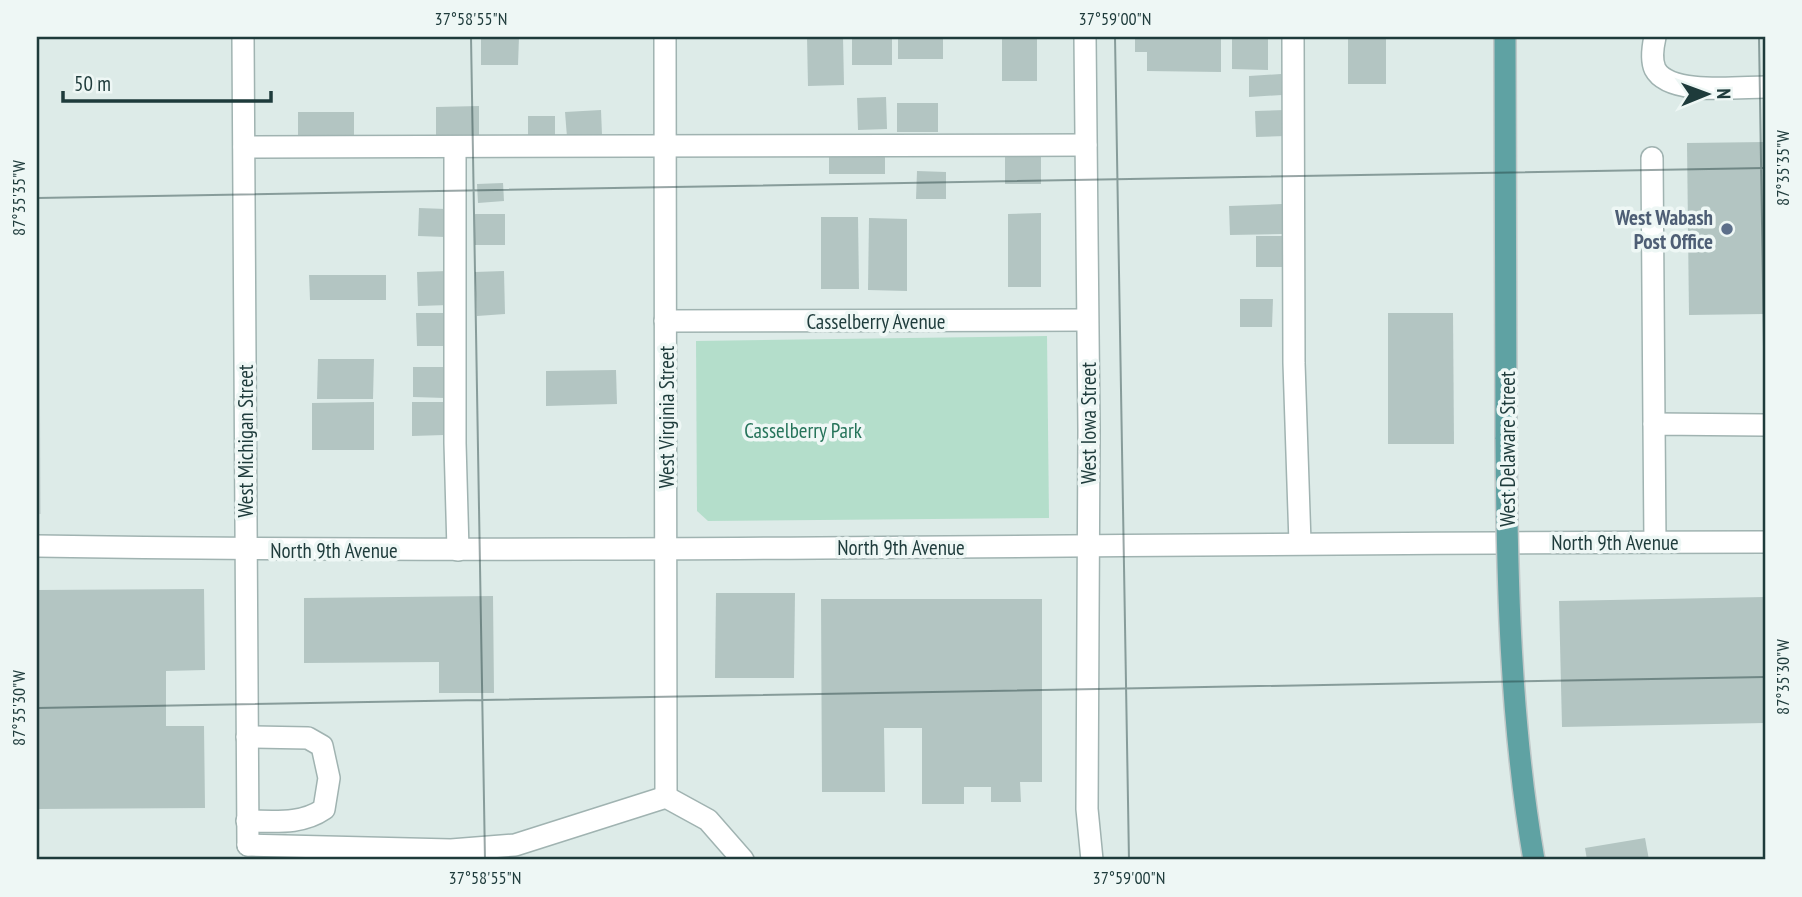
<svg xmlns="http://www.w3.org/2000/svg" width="1802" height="897" viewBox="0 0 1802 897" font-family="'PT Sans Narrow',sans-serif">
<rect width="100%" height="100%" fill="#ddebe8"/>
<polygon fill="#ccdad8" points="37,79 41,514 37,514"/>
<polygon fill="#b4decb" points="1047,336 1049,518 708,521 697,511 696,341"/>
<g fill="#b3c5c2">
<polygon points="481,37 519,37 518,65 481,65"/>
<polygon points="807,37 843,37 844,85 808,86"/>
<rect x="852" y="37" width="40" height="28"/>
<rect x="898" y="37" width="45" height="22"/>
<rect x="1002" y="37" width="35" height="44"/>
<polygon points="1135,37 1221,37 1221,72 1147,71 1147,52 1135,52"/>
<polygon points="1232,37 1268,37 1268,70 1232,69"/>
<rect x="1348" y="37" width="38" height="47"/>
<polygon points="1281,74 1282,95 1249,97 1249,76"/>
<polygon points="886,97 887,129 858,130 857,98"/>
<rect x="897" y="103" width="41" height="29"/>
<polygon points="479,106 479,136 436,137 436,107"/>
<polygon points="601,110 602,135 567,137 565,112"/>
<polygon points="1285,110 1286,136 1256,137 1255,111"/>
<polygon points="298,112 354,112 354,140 298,139"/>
<rect x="528" y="116" width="27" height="21"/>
<polygon points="1765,142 1765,314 1689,315 1687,143"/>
<rect x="829" y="147" width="56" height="27"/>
<rect x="1005" y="149" width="36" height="35"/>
<polygon points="917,171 946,172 946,199 916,199"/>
<polygon points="503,183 504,201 478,203 477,184"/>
<polygon points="1282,204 1282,234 1230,235 1229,206"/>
<polygon points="419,208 446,209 445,237 418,236"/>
<polygon points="1041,213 1041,287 1008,287 1008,214"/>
<rect x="475" y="214" width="30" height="31"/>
<polygon points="821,217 858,217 859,289 821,289"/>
<polygon points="869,218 907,219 907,291 868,290"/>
<rect x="1256" y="236" width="30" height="31"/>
<polygon points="448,271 449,305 418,306 417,272"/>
<polygon points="504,271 505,314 477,316 475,272"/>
<polygon points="309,275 386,275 386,300 310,300"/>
<polygon points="1240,299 1273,299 1272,327 1240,327"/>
<polygon points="416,313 446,313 446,346 417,346"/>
<polygon points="1388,313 1453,313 1454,444 1388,444"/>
<polygon points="318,359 374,359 373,399 317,399"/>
<polygon points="413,367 445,367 445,398 413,397"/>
<polygon points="616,370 617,404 546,406 546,371"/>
<polygon points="374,402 374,450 312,450 312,403"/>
<polygon points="412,402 444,402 444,435 412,436"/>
<polygon points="204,589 205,670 166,671 166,726 204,726 205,808 37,809 37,590"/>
<polygon points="716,593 795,593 794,678 715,678"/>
<polygon points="493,596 494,693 439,693 439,662 304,663 304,598"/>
<polygon points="1765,597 1765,723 1562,727 1559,601"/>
<polygon points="821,599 1042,599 1042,782 1020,782 1021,802 991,802 991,787 964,787 964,804 922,804 922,728 884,728 885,792 822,792"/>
<polygon points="1645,838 1649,860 1587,860 1585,848"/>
</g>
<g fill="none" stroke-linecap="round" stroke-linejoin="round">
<defs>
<g id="minor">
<polyline points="243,37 248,845"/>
<polyline points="665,37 666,797"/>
<polyline points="1085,37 1089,430 1087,809 1092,860"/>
<polyline points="1293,37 1294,363 1300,543"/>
<path d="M1655 37C1653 46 1651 60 1655 69 1669 96 1739 87 1765 87"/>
<polyline points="244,147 1086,145"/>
<polyline points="455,147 455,443 458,550"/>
<polyline points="1652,158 1654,424"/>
<polyline points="665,321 1087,320"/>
<polyline points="1655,542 1654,424 1765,425"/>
<path d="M37 546C613 555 1189 542 1765 542"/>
<path d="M247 737 308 738 322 746 329 778 324 809C301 825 274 821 247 821"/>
<polyline points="248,845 451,850 515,845 666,797 708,820 743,860"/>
</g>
<polyline id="major" points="1505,37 1506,439"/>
</defs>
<use href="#minor" stroke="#a0b3b1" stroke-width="24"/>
<use href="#major" stroke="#c0c8c8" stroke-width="24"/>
<use href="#minor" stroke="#fff" stroke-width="21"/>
<use href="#major" stroke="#5fa2a3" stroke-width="21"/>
<defs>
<path id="major-bridge" d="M1506 439C1507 579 1510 722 1534 860"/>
</defs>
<use href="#major-bridge" stroke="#c0c8c8" stroke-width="24" stroke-linecap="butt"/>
<use href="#major-bridge" stroke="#5fa2a3" stroke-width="21"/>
</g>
<path fill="none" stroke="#1e3b3b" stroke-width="2" stroke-opacity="0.45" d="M471 37 485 860M1115 37 1129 860M1759 37 1765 408M37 198 1765 168M37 708 1765 677"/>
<circle fill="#5c6f8a" stroke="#eef7f5" stroke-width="2.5" cx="1727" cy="229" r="7"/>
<g text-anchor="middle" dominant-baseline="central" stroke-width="7" stroke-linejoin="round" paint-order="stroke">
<g font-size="21" font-weight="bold" fill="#4e5e75" stroke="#eef7f5" text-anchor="end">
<text x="1713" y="217">West Wabash<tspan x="1713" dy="24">Post Office</tspan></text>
</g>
<g font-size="21" fill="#1e3b3b" stroke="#eef7f5">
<text x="876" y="321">Casselberry Avenue</text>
<text transform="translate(666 417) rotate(-90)">West Virginia Street</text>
<text transform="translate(1088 423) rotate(-90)">West Iowa Street</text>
<text transform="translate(245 441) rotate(-90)">West Michigan Street</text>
<text transform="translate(1507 449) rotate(-90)">West Delaware Street</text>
<text x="1615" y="542">North 9th Avenue</text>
<text x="901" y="547">North 9th Avenue</text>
<text x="334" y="550">North 9th Avenue</text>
</g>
<g font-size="21" fill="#26745a" stroke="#eef7f5">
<text x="803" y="430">Casselberry Park</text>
</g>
</g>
<rect width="1802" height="897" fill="none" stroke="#eef7f5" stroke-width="77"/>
<g transform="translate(1707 94) rotate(89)" stroke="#eef7f5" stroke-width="5" paint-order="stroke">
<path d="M0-5L12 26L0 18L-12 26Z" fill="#1e3b3b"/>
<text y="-10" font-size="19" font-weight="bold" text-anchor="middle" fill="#1e3b3b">N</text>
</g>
<path d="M63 91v10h208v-10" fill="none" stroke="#1e3b3b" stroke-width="3.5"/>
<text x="74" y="91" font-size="21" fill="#1e3b3b" stroke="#eef7f5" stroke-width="5" paint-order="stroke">50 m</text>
<rect x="38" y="38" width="1726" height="820" fill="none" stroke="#1e3b3b" stroke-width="2.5"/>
<g font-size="18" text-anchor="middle" fill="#1e3b3b">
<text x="471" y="25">37°58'55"N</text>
<text x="1115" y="25">37°59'00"N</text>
<text transform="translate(1783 168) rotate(-90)" y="6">87°35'35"W</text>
<text transform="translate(19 198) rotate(-90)" y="6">87°35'35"W</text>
<text transform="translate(1783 677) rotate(-90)" y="6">87°35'30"W</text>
<text transform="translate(19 708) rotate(-90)" y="6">87°35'30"W</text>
<text x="485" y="884">37°58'55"N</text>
<text x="1129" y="884">37°59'00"N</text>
</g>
</svg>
